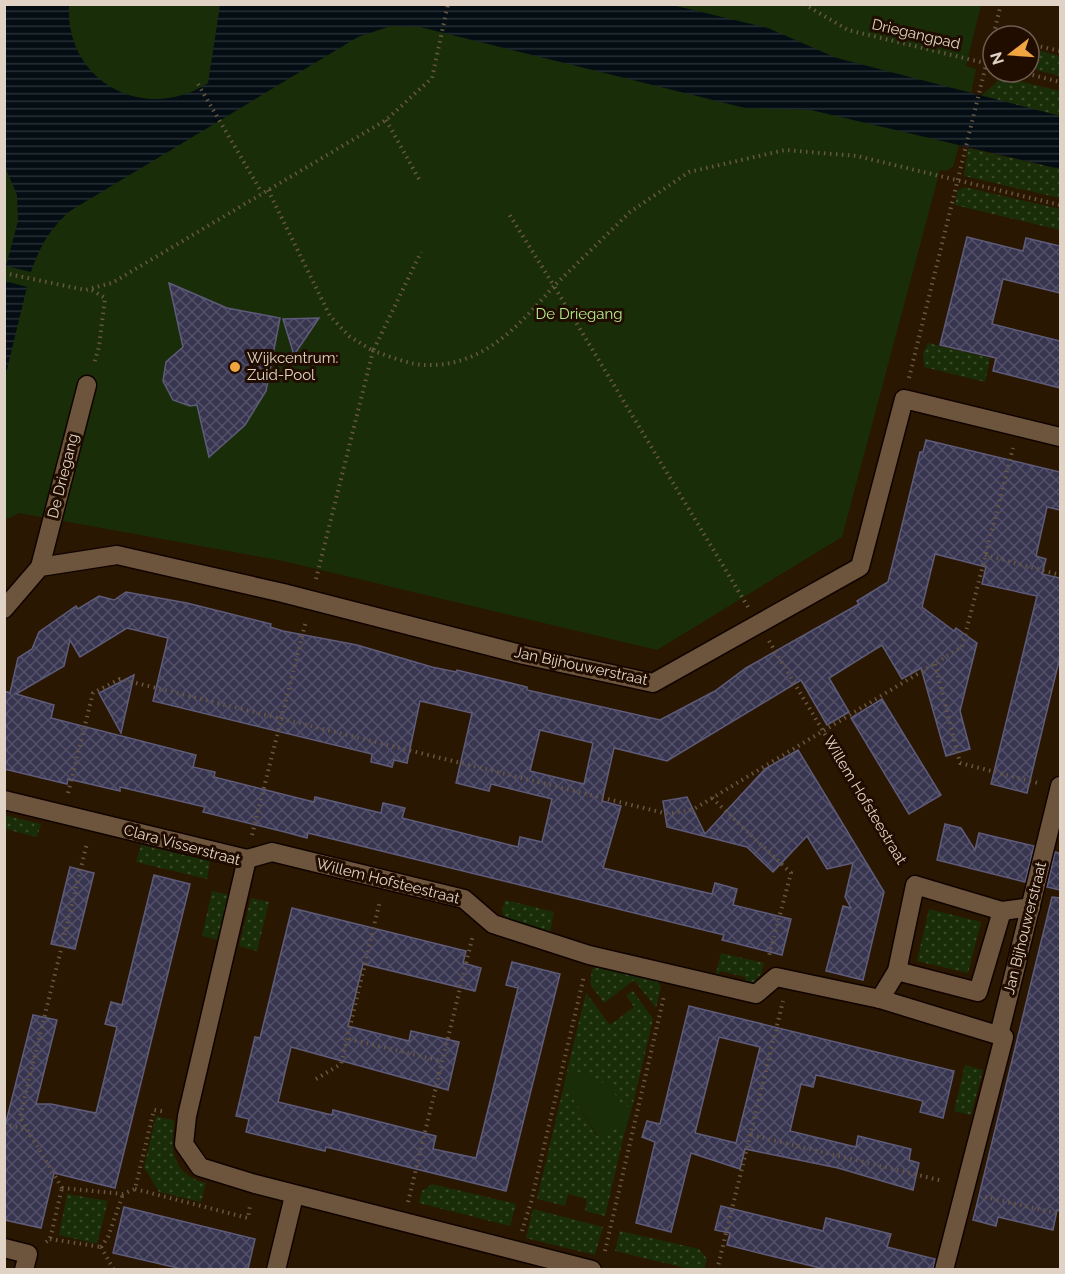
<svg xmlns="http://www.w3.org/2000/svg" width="1065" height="1274" viewBox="0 0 1065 1274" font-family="Raleway,sans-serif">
<defs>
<pattern id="grass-dots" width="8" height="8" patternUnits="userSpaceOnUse" patternTransform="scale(1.5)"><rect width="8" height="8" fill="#192e08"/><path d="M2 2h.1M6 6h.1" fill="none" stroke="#3a4b2a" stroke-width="1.8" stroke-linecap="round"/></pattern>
<pattern id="water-rules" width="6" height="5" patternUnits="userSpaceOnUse" patternTransform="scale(1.5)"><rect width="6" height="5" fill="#030d13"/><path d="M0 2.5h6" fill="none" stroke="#272f34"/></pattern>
<pattern id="building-cross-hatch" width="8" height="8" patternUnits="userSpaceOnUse" patternTransform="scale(1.5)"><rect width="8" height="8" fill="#373550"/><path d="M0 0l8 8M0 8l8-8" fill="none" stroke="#545168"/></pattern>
</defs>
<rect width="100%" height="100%" fill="#2a1701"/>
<g fill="url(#grass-dots)">
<polygon points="1029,48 1060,56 1060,76 1029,68"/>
<polygon points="1002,77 1060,91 1060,116 981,96"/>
<polygon points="968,148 1060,169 1060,198 964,176"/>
<polygon points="964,187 1060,209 1060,230 955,205 957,191"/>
<polygon points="928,343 990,358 985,382 924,367 923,353"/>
<polygon points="4,815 41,824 37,837 5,829"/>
<polygon points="141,845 210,861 207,879 136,862"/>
<polygon points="212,891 229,895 219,940 202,936"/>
<polygon points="251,898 269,902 257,951 239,946"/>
<polygon points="505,900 554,912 550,933 505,920 502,910"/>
<polygon points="929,909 981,922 968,973 917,961"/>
<polygon points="721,953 764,963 761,974 753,983 745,981 745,977 720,971 719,975 716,974"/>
<polygon points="598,967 657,980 661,987 656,1008 634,980 604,1003 590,984 592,969"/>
<polygon points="633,991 653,1019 632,1108 622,1105 606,1081 596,1086 572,1076 567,1071 586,993 610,1025 634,1007 626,995"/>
<polygon points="965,1065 983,1070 971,1115 954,1111"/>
<polygon points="563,1090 570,1094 597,1136 617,1123 624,1135 605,1216 585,1211 587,1199 568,1194 565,1206 537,1199"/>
<path d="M156 1116 175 1121C169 1150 173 1175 206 1183L201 1202 159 1192 144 1167Z"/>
<polygon points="432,1184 516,1204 510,1226 419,1203 422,1191"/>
<polygon points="67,1194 108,1201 97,1244 59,1235"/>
<polygon points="533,1209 603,1227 595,1255 526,1238"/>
<polygon points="620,1231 699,1249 707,1259 704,1269 690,1269 615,1251"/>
</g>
<g fill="#192e08">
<polygon points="5,5 981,5 966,66 976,69 971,94 960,91 947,142 959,145 953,167 946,171 940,170 842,537 657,650 283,561 19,513 5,520"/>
<polygon points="586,1070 596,1086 606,1081 622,1105 632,1108 624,1135 617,1123 598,1136 570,1094 563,1090 567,1071 572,1076"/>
</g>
<g fill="url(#water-rules)">
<path d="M4 5H69C65 82 145 124 208 83L220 5H672L768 28 837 58 1060 116V169L811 110 745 108 420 27 391 26 358 37 70 211C49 230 40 246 31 272L6 266 18 221 17 195 5 167Z"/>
<polygon points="5,281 27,287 5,378 4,281"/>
</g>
<g fill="url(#building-cross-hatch)" stroke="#5e5c7a" stroke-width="1.5" fill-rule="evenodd">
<polygon points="967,237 1023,251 1026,238 1060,246 1060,293 1003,279 992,324 1060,341 1060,388 993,371 996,358 940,345"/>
<polygon points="169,283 227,308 280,318 266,391 245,425 209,457 197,405 190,406 173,400 163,381 166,362 183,347"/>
<polygon points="319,318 294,355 283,319"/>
<path d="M926 440 1060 472V510L1047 507 1036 556 1046 559 1042 574 1060 578V657L1027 793 991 784 1037 596 982 584 986 567 935 554 922 607 954 631 956 628 977 643 960 711 970 749 946 756 921 668 902 679 882 645 829 678 849 712 827 725 801 680 667 761 614 748 602 801 621 806 603 868 712 894 715 883 737 889 733 905 791 919 782 955 722 940 724 935 308 833 307 838 285 832 203 812 205 807 120 787V791L68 779 67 784 4 769V691L10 693 18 658 32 649 39 632 76 606 78 609 99 596 114 600 126 592 187 603 271 624 270 627 283 631 357 645 432 667 456 672 457 670 527 687V690L660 720 715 691 746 668 859 604 857 601 888 582 920 452H923ZM127 628 168 638 153 701 372 754 371 762 392 767 394 760 407 763 420 701 472 713 456 783 489 791 491 784 552 799 542 842 520 837 518 847 402 818 405 808 383 803 381 813 315 797 314 802 214 777 215 772 193 767 196 755 51 718 54 705 16 694 64 666 70 640 80 657ZM540 730 593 743 584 784 530 771Z"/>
<polygon points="134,675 121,733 99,693"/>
<polygon points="882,699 941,795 909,814 851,718"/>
<polygon points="798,750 884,892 863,980 826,971 843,906 851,908 845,897 853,863 827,869 807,836 773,872 747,847 667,827 663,801 687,797 705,834 765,769"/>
<polygon points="945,824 961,828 975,850 979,833 1034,846 1025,882 937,860"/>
<polygon points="1055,852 1060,853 1060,890 1047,887"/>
<polygon points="70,867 94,873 75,949 51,944"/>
<polygon points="154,875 190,884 115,1188 54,1173 41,1228 4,1220 4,1130 33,1015 57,1020 36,1104 51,1104 96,1113 117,1027 105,1024 111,1002 122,1005"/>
<polygon points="1052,897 1060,898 1060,1211 1057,1210 1053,1230 998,1217 996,1226 973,1220"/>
<polygon points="292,908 466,951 463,963 481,968 475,991 363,964 348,1026 409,1041 411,1031 459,1042 448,1090 291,1047 278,1102 332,1115 333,1110 436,1136 433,1149 476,1158 518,988 506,985 512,962 560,974 506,1191 326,1147 325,1151 246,1132 249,1119 236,1116 255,1037 260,1038"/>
<path d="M689 1006 954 1071 943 1118 920 1112 923 1101 837 1080 816 1075 813 1087 801 1084 790 1131 856 1147 858 1136 911 1149 909 1160 919 1163 913 1190 838 1168 745 1149 740 1169 691 1153 671 1232 636 1223 655 1142 642 1137 647 1121 660 1124ZM719 1037 760 1047 736 1143 695 1133Z"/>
<polygon points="721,1206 823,1231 826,1218 891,1234 887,1247 935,1259 933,1269 824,1269 727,1245 730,1233 715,1230"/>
<polygon points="124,1207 255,1239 248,1269 182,1269 113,1253"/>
</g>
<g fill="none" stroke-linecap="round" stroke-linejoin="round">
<defs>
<g id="minor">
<polyline points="40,567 87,385"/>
<polyline points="4,609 40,567 117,555 283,593 524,655 653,683 860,567 904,399 1060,437"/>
<polyline points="4,800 247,859 187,1116 184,1144 200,1167 255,1184 592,1270"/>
<polyline points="247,859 272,852 464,899 493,924 589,955 756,994 776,977 880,999 1004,1037 944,1270"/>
<polyline points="897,971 978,992 1002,911"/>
<polyline points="880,999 897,971 915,885 1002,911 1031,907"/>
<polyline points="999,1035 1060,786"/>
<polyline points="4,1248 28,1254 24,1270"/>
<polyline points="276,1270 294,1196"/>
</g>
</defs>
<use href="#minor" stroke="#110300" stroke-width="21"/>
<g stroke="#675642" stroke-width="4" stroke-dasharray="1.5 4.5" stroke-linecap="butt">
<polyline points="804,4 848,30 993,65"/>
<polyline points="1029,44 1060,51"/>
<polyline points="1021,72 1060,82"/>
<polyline points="198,84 262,193"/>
<polyline points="386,120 419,179"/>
<polyline points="268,190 330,316 349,336 373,351 421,252"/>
<polyline points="4,273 85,290 112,283 386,120 432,78 448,4"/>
<polyline points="92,290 105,298 99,347 94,364"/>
<polyline points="909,378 1001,4"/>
<polyline points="985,555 1060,575"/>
<path d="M316 579 373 351C390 356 409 365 426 365 484 367 520 324 554 286L509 214"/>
<polyline points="748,607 554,286 630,212 689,172 785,150 857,156 1060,205"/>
<polyline points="769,641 904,866"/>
<polyline points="935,664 960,763 1038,783"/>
<polyline points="68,793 93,693 120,679 668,814 694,809 962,647 1013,448"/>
<polyline points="712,798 791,873 769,956"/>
<polyline points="252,835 306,621"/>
<polyline points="349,1039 441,1061"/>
<polyline points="316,1079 341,1064 380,901"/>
<polyline points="4,1124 27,1130"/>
<polyline points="751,1135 943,1181"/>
<polyline points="62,1188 20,1117 87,843"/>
<polyline points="62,1188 123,1194 135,1189 154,1110 166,1112"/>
<polyline points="135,1189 248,1218 250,1206"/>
<polyline points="985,1197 1056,1213"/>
<polyline points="408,1202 473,935"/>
<polyline points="522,1231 531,1202 584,976"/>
<polyline points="50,1239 101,1247"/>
<polyline points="46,1242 50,1239 62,1188"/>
<polyline points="101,1247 108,1237 123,1194"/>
<polyline points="101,1247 114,1270"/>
<polyline points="605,1251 664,996"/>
<polyline points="717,1270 783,1001"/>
</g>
<use href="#minor" stroke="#6c553c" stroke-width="18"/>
</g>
<circle fill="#f1a540" stroke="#200d00" stroke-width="2" cx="235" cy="367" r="6"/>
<g text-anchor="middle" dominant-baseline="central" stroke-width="6" stroke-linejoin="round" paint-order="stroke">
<g font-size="15" fill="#e0d3c5" stroke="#200d00">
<text transform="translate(916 34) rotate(13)">Driegangpad</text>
<text transform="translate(63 476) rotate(-76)">De Driegang</text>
<text transform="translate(581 666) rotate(12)">Jan Bijhouwerstraat</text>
<text transform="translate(865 800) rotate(59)">Willem Hofsteestraat</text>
<text transform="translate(182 845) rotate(15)">Clara Visserstraat</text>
<text transform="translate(388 881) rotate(14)">Willem Hofsteestraat</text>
<text transform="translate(1025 928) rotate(-76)">Jan Bijhouwerstraat</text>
</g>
<g font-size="15" fill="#b3ee8e" stroke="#200d00">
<text x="579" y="314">De Driegang</text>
</g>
<g font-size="15" fill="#e0d3c5" stroke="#200d00" text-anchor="start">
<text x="247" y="358">Wijkcentrum:<tspan x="247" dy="17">Zuid-Pool</tspan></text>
</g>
</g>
<rect width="1065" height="1274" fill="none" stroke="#e0d3c5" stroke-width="12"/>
<g transform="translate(1011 54) rotate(253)"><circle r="28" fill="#200d00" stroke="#6d5c4f" stroke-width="1.5"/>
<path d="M0-4.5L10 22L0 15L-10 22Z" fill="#f1a540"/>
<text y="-9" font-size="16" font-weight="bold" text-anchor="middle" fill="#e0d3c5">N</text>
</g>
</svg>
